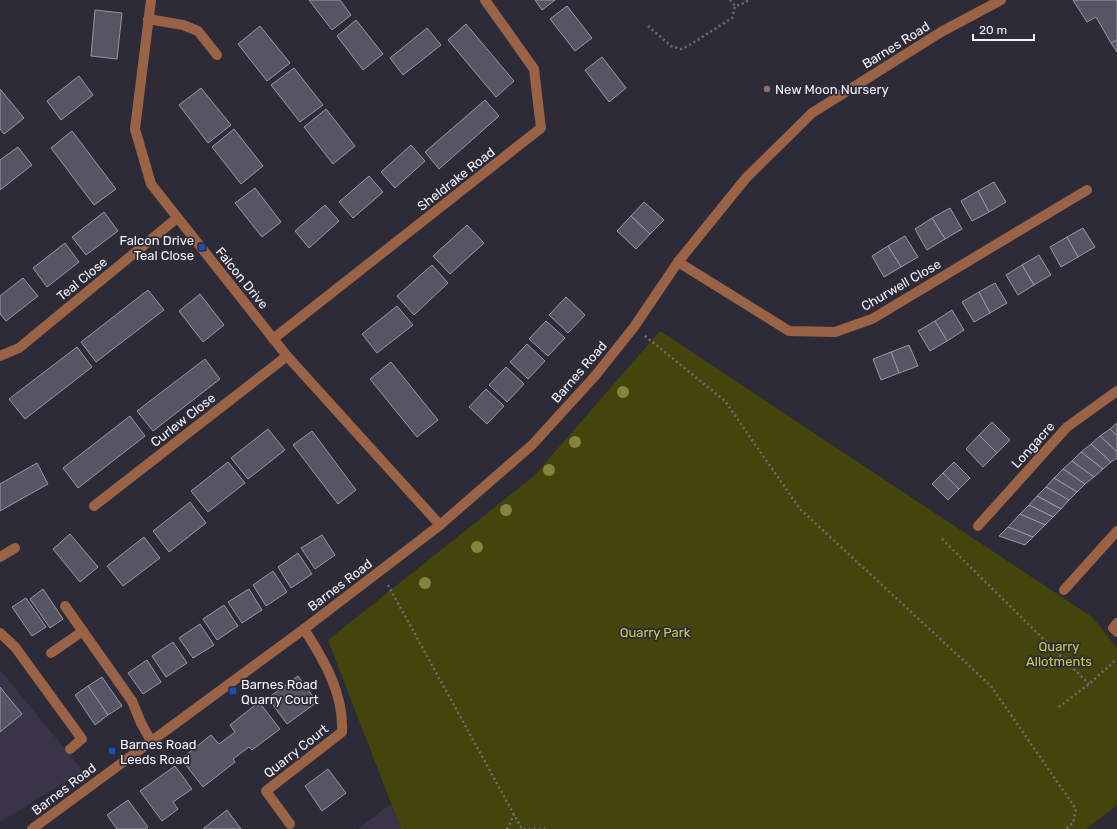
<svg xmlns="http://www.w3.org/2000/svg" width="1117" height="829" viewBox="0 0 1117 829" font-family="Rubik,sans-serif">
<rect width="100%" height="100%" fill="#2e2b39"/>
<g fill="#393448">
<polygon points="0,670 83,771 0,822"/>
<polygon points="391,804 401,829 358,829"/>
</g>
<polygon fill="#44450b" points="660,331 1092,617 1117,648 1117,805 1086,829 401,829 328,640 534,476"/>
<g fill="#575463" stroke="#9996a6">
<polygon points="309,0 340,0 351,15 332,30"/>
<polygon points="535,0 555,0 542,10"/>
<polygon points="1073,0 1117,0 1117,40 1111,43 1096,17 1087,22"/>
<polygon points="567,6 592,38 575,51 550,19"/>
<polygon points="95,10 122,13 117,59 91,56"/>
<polygon points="356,20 383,54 363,70 337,36"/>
<polygon points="466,24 514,81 496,97 448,40"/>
<polygon points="260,26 290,63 267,81 238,44"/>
<polygon points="427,28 441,45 403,75 390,58"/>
<polygon points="1117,40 1117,52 1111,43"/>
<polygon points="602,57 626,88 609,102 585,70"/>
<polygon points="294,68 323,105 300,122 271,85"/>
<polygon points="79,76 93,95 61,120 47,101"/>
<polygon points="201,88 231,125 208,143 179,105"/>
<polygon points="0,89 24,118 4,134 0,129"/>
<polygon points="485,100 499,116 439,169 425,152"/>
<polygon points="326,109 355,146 333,164 304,127"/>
<polygon points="234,129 263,166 241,184 212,147"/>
<polygon points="72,131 116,189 94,205 51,148"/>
<polygon points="411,145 425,161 395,188 381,172"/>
<polygon points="18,147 32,165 0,190 0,160"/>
<polygon points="369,176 383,192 353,218 339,202"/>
<polygon points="994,182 1006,202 989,212 978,191"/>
<polygon points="255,188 281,222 262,237 235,203"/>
<polygon points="978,191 989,212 972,221 961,201"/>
<polygon points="644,202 664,220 650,234 631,216"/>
<polygon points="325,205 339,221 309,248 295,231"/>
<polygon points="950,208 962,229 945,239 932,218"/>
<polygon points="104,212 118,231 86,255 72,237"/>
<polygon points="631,216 650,234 636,249 617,231"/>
<polygon points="932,218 945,239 927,250 915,229"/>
<polygon points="467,225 484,243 450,274 433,256"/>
<polygon points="1083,228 1095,247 1078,257 1067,237"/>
<polygon points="905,236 918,257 901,267 888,246"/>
<polygon points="1067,237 1078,257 1061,267 1050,247"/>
<polygon points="65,243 79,262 47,287 33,268"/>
<polygon points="888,246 901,267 884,277 872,256"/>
<polygon points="1039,255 1051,275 1034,285 1022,265"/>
<polygon points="432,265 448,283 414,315 397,296"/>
<polygon points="1022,265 1034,285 1018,295 1006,275"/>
<polygon points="23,278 38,296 6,321 0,314 0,296"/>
<polygon points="995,283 1007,303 990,313 979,292"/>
<polygon points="148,290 164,310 96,362 81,342"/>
<polygon points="979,292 990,313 974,322 962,302"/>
<polygon points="200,294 224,325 203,342 179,311"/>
<polygon points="566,297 585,315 568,333 549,315"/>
<polygon points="397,306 413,325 377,353 362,334"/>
<polygon points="952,310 964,330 947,341 935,321"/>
<polygon points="546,321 565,338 548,356 529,339"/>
<polygon points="935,321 947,341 930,351 918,331"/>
<polygon points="527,344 545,361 528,379 510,362"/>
<polygon points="909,345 918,366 899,373 891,352"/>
<polygon points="77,347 92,367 25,419 9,399"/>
<polygon points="891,352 899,373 881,380 873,359"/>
<polygon points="205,359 220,379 153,431 137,411"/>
<polygon points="391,362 438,420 417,437 370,379"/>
<polygon points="506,367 524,384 507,402 489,385"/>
<polygon points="486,389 504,406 487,424 469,407"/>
<polygon points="130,416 145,436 78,488 63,468"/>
<polygon points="992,422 1010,440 997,453 979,435"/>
<polygon points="1117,423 1117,436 1110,429"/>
<polygon points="268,429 285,450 248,479 231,458"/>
<polygon points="1110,429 1117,436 1117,452 1100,436"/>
<polygon points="312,431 356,490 338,504 293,445"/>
<polygon points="979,435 997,453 983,467 966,449"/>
<polygon points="1100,436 1117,452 1117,458 1111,462 1091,444"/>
<polygon points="1091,444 1111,462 1103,469 1081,452"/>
<polygon points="1081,452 1103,469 1094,477 1072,461"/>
<polygon points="1072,461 1094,477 1085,484 1063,469"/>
<polygon points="228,462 245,483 208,512 191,491"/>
<polygon points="954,462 970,478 959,489 943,473"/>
<polygon points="37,463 48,484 0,511 0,484"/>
<polygon points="1063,469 1085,484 1077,492 1054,478"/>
<polygon points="943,473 959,489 948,500 932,484"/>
<polygon points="1054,478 1077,492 1069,500 1046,487"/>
<polygon points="1046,487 1069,500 1061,509 1037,496"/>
<polygon points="1037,496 1061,509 1053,517 1029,505"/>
<polygon points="190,502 206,523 169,552 153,531"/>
<polygon points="1029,505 1053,517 1045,525 1020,514"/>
<polygon points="1020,514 1045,525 1033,537 1008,527"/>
<polygon points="1008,527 1033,537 1025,545 999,536"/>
<polygon points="70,534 98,567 80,582 53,549"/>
<polygon points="322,535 335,555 315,569 301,548"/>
<polygon points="144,537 160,558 123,586 107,566"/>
<polygon points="298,553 312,574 291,588 278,567"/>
<polygon points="273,571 287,592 266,606 253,585"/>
<polygon points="43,589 63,619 50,628 30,599"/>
<polygon points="249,589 262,610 242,623 228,602"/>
<polygon points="26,598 46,627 32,636 12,607"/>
<polygon points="224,605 238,626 217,640 203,619"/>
<polygon points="200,624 214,645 193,658 179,638"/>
<polygon points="173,642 187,663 166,677 152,656"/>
<polygon points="147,660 161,682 143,694 128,673"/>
<polygon points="298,676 317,702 287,724 268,698"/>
<polygon points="102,677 122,706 108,715 88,686"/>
<polygon points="88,686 108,715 95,725 75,695"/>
<polygon points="0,687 22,714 0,732"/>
<polygon points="259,702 280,729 252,750 249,747 233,759 235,762 203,787 181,759 211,735 219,744 235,732 230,725"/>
<polygon points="175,766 192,789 173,802 178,809 162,821 140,791"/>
<polygon points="328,769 346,793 322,811 305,786"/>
<polygon points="128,800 148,827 145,829 117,829 107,815"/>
<polygon points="227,810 241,829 204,829 204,828"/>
</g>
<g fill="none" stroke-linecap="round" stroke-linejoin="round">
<g stroke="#6e6b78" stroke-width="2.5" stroke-dasharray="2 3" stroke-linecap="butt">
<polyline points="730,0 735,6 740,5 749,0"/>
<polyline points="648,26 671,46 681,49 688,46 732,18 735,6"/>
<polyline points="645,336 725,401 800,509 991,686 1076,809 1073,823 1066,829"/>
<polyline points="942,539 1089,684"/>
<polyline points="388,585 522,829 547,829"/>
<polyline points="1059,707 1089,684 1117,659"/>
<polyline points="507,829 514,814"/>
</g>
<g stroke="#9a6346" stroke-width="10">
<polyline points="151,0 135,129 151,184 287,356 440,525"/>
<polyline points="148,19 183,25 198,31 217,55"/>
<polyline points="678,262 789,331 835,332 872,319 1087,190"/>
<polyline points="273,339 541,128 534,69 485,0"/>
<polyline points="0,356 19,348 177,218"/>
<polyline points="94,506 287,356"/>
<polyline points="978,526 1067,427 1117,391"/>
<polyline points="0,557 15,548"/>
<polyline points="1064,590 1117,531"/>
<polyline points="65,606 132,701 141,723 151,741"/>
<polyline points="1117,623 1113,628 1117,632"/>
<polyline points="0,633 15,647 82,739 70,749"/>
<polyline points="51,653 83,631"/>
<path d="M290 824 266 791 342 732C344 694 324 660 304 629"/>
<polyline points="32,829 304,629 440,525 532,445 595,376 634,327 678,262 746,178 812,113 941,32 1001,0"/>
</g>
</g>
<g fill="#83843e">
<circle cx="623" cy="392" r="6"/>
<circle cx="575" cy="442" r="6"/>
<circle cx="549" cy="470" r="6"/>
<circle cx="506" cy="510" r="6"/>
<circle cx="477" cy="547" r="6"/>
<circle cx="425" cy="583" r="6"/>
</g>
<circle fill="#8d6e63" stroke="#2e2b39" stroke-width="1.5" cx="767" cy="89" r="4"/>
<g fill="#1a4fb4" stroke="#2e2b39" stroke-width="1.5">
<rect x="198" y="243" width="8" height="8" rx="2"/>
<rect x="229" y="687" width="8" height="8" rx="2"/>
<rect x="108" y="747" width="8" height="8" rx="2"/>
</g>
<g text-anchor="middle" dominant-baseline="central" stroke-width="3.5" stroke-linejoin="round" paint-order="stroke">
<g font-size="13" fill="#f4f2fb" stroke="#2e2b39">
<text transform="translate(896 45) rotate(-32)">Barnes Road</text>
<text transform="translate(456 179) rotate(-38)">Sheldrake Road</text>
<text transform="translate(242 278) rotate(51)">Falcon Drive</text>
<text transform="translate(82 279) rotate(-39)">Teal Close</text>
<text transform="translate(901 285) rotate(-30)">Churwell Close</text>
<text transform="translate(579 372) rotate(-49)">Barnes Road</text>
<text transform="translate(183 420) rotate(-38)">Curlew Close</text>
<text transform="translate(1033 445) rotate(-48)">Longacre</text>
<text transform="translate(340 585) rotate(-37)">Barnes Road</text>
<text transform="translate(296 751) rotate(-38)">Quarry Court</text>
<text transform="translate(64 789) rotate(-37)">Barnes Road</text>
</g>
<g font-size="13" fill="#f4f2fb" stroke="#2e2b39" text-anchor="start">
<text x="775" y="89">New Moon Nursery</text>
<text x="194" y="240" text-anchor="end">Falcon Drive<tspan x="194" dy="15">Teal Close</tspan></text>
<text x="241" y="684">Barnes Road<tspan x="241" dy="15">Quarry Court</tspan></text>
<text x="120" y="744">Barnes Road<tspan x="120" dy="15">Leeds Road</tspan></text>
</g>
<g font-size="13" fill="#c9cc43" stroke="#2e2b39">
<text x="655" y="632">Quarry Park</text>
<text x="1059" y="646">Quarry<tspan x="1059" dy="15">Allotments</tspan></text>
</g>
</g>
<path d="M973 34v6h61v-6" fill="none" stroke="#f4f2fb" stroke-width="2"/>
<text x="979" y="34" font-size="12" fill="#f4f2fb" stroke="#2e2b39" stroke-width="3" paint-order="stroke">20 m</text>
</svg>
